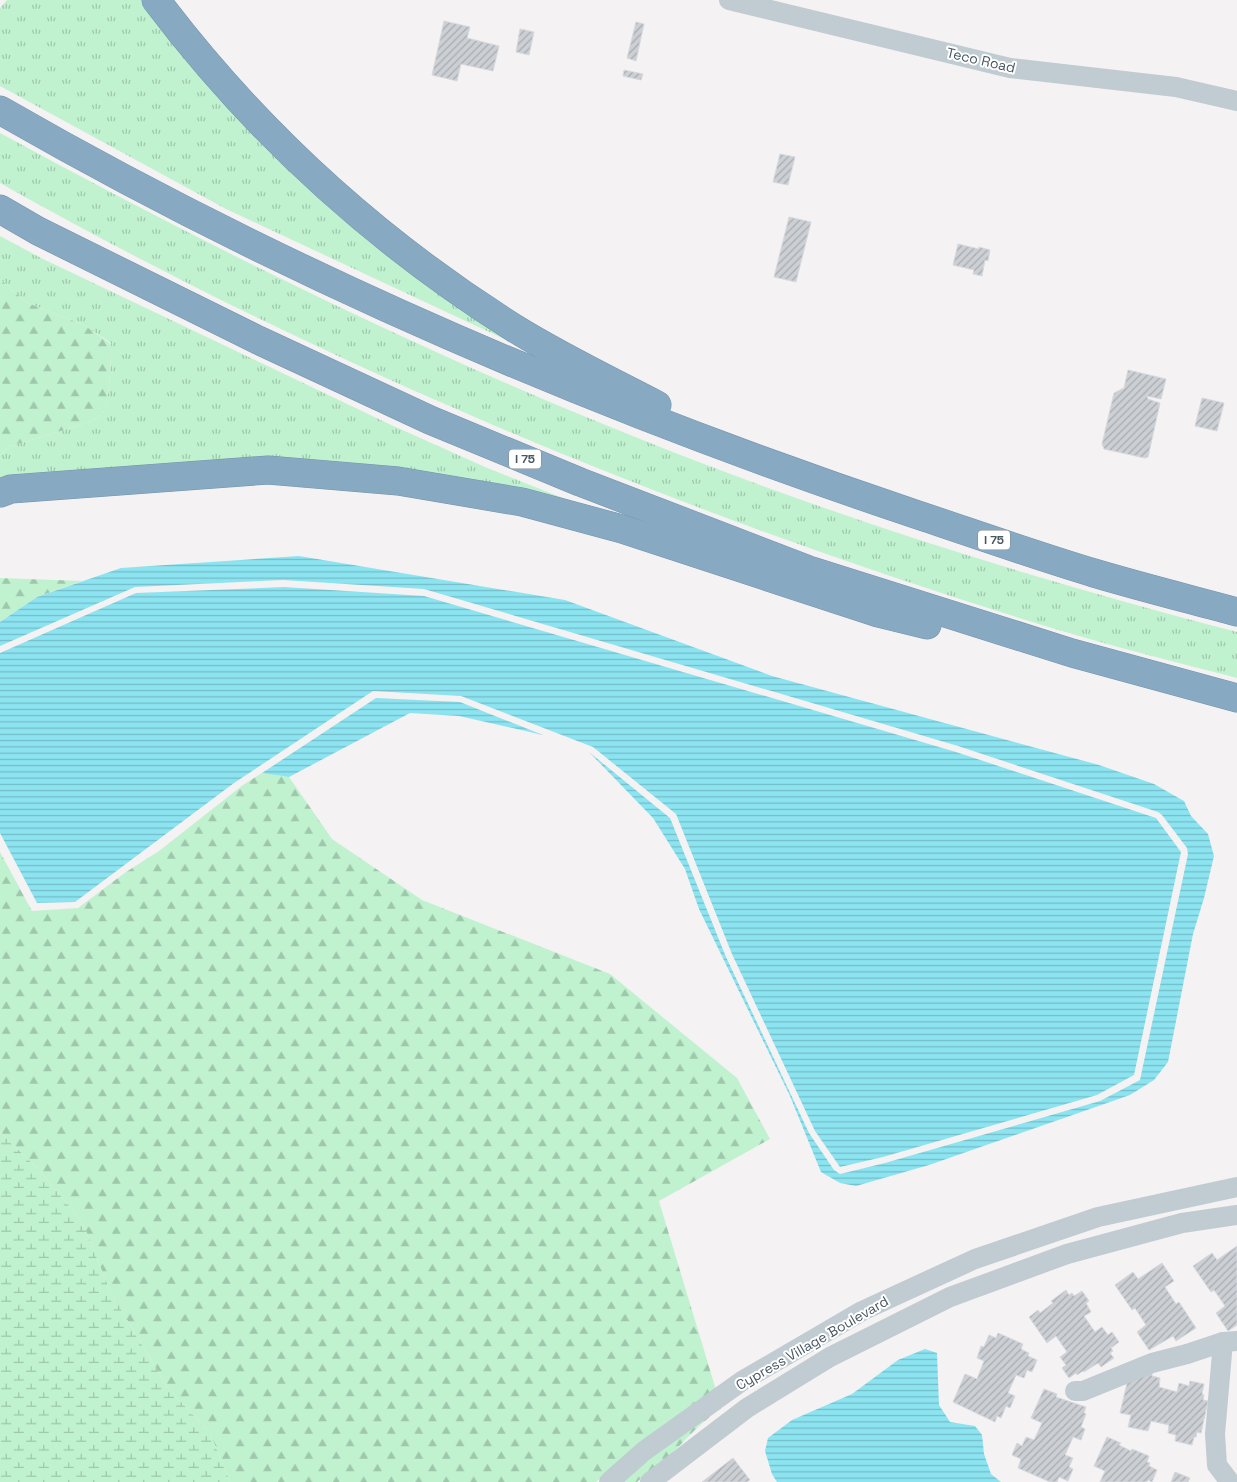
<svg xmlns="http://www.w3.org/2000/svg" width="1237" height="1482" viewBox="0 0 1237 1482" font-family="'Space Grotesk',sans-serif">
<defs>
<pattern id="grass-tufts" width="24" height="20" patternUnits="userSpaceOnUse" patternTransform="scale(1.25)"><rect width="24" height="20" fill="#c0f2cf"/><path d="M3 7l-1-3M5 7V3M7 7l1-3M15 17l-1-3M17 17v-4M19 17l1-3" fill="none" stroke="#9ec7ab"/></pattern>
<pattern id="forest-firs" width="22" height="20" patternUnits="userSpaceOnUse" patternTransform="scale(1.25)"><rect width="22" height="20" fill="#c0f2cf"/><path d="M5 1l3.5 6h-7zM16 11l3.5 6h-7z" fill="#9ec7ab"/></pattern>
<pattern id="wetland-marsh" width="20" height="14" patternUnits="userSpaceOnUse" patternTransform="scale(1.25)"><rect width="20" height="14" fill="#c0f2cf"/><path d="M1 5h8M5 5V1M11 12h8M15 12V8" fill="none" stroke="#9ec7ab"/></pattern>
<pattern id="water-rules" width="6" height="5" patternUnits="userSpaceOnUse" patternTransform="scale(1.25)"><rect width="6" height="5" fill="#8ce4f1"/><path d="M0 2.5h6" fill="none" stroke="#74bcc7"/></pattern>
<pattern id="building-hatch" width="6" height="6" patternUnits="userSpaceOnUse" patternTransform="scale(1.25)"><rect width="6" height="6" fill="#ccd0d5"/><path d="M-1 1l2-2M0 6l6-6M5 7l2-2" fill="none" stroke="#a8acb0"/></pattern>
</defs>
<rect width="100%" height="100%" fill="#f4f2f2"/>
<g fill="url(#grass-tufts)">
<polygon points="7,0 148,0 179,40 534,353 226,209 0,86 0,8"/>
<path d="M0 133C191 237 385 334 586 417 797 505 1016 575 1237 632V678C1176 662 1115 647 1055 629 689 517 334 371 0 183Z"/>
<path d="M0 236 43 259 389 424 485 467 578 504 431 479 0 489V456L8 447 90 422 103 414C110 392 111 367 111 343L84 325 25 302 0 279Z"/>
</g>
<g fill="url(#forest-firs)">
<path d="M0 279 25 302 84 325 111 344C111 367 110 392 103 414L90 422 8 447 0 456Z"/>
<polygon points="0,578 82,581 37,597 0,622"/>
<polygon points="262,773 289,777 332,839 422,900 610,974 737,1078 770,1139 659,1201 716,1390 638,1446 596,1482 230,1482 210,1433 167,1387 110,1291 82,1221 38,1169 0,1132 0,852 32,911 78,908 126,872 159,851 243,785"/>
<path d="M721 1406V1409C692 1427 674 1458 643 1475L644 1476 637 1482H621L650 1457Z"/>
</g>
<polygon fill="url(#wetland-marsh)" points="0,1132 38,1169 82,1221 110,1291 167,1387 210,1433 230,1482 0,1482"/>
<g fill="url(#water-rules)">
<polygon points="299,556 565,600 772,676 1099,765 1154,784 1184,801 1191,816 1208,834 1214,856 1204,898 1193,934 1168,1062 1154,1080 1130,1095 929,1165 856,1186 840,1183 821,1172 790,1096 699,909 685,869 653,818 589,752 670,818 726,957 809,1133 834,1170 840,1174 885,1163 1100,1101 1140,1080 1188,854 1187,848 1162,815 1158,812 958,746 424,589 283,580 135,587 0,646 0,622 37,597 121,568"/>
<polygon points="284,587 424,596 956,752 1156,818 1181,852 1134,1075 1097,1095 883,1157 840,1167 815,1131 732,954 676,814 593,747 461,696 373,691 234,783 75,902 37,903 0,833 0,653 136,593"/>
<polygon points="376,698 460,702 543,735 459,716 410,713 289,777 262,773"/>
<polygon points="925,1349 937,1353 939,1405 950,1422 975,1426 982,1435 984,1454 991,1474 1001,1482 777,1482 772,1474 765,1451 768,1438 792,1420 852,1394 898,1360"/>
</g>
<g fill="url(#building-hatch)" stroke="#d6d9de">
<polygon points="444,21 470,27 467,38 499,46 493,71 461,64 457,81 432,75"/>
<polygon points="636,22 644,24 636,61 627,58"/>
<polygon points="520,29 534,32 529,55 516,52"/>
<polygon points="624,70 643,74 641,80 623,76"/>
<polygon points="780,154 795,157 788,185 773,182"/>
<polygon points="789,217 811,222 796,282 774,277"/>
<polygon points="958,244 979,249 979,247 990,250 988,261 985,260 982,276 973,274 974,270 953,265"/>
<polygon points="1128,370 1166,379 1161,399 1147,396 1148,399 1160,403 1148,457 1145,458 1104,449 1102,444 1114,393 1124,388"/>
<polygon points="1202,398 1224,403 1217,431 1195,426"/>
<polygon points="1237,1246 1237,1325 1228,1331 1216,1313 1225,1306 1214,1290 1211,1292 1193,1266 1212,1253 1217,1260"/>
<polygon points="1162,1263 1174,1281 1165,1287 1176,1304 1179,1302 1196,1328 1176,1341 1173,1336 1149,1350 1137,1332 1146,1325 1135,1308 1132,1310 1115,1285 1133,1272 1138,1279"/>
<polygon points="1066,1290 1069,1295 1072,1293 1074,1296 1082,1291 1089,1301 1086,1303 1091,1312 1084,1316 1095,1332 1102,1327 1108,1335 1112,1332 1119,1342 1111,1348 1113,1351 1110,1353 1114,1358 1101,1367 1098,1363 1084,1372 1083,1371 1077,1375 1076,1373 1069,1378 1062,1368 1066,1365 1060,1357 1067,1352 1056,1336 1047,1343 1029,1317 1038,1310 1040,1313 1053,1303 1051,1301"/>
<polygon points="998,1333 1023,1344 1021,1349 1029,1353 1028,1356 1037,1360 1032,1372 1027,1370 1024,1378 1016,1375 1008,1393 1015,1396 1010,1408 1006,1406 1001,1418 997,1416 995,1422 953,1402 965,1374 977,1379 984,1361 977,1358 981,1346 984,1347 989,1335 996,1338"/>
<polygon points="1152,1373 1152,1376 1160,1378 1159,1387 1177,1392 1179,1383 1189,1386 1190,1381 1204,1384 1202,1394 1204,1395 1203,1400 1208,1401 1201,1433 1197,1432 1196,1437 1194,1437 1192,1445 1175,1441 1176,1435 1168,1433 1169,1425 1151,1421 1148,1431 1128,1427 1131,1415 1120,1413 1128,1379"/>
<polygon points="1044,1389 1057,1394 1056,1397 1086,1407 1084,1413 1086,1414 1081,1427 1085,1429 1081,1440 1073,1437 1065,1455 1073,1458 1069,1467 1073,1469 1068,1481 1059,1477 1057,1482 1050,1482 1018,1468 1021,1459 1012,1455 1017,1443 1022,1446 1026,1437 1034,1440 1042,1423 1031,1418"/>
<polygon points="1107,1437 1121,1443 1119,1445 1131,1451 1132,1449 1149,1456 1147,1462 1150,1463 1149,1466 1157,1470 1152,1482 1148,1480 1147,1482 1100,1482 1105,1471 1094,1466"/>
<polygon points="733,1458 750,1480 747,1482 702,1482"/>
<polygon points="1175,1472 1190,1478 1188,1482 1171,1482"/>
</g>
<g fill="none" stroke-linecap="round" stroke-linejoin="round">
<defs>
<g id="highway">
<path d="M156 0C254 130 376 241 514 328 559 356 609 380 657 405"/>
<path d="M0 110C290 277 598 408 915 514 975 534 1034 555 1094 573 1141 587 1189 599 1237 612"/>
<polyline points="0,209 38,231 258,340 430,420 580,482 809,570 1072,653 1237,698"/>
<polyline points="0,493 11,489 268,470 398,481 522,502 622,529 878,613 927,625"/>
</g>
</defs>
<use href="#highway" stroke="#7394ae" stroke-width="29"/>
<g stroke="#c0cbd2" stroke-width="20">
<polyline points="729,0 1010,68 1176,87 1237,101"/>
<polyline points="1075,1391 1083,1391 1152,1363 1187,1354 1223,1342"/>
<polyline points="609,1482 644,1451 742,1381 862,1311 975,1259 1098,1217 1237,1187"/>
<polyline points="650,1482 747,1408 830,1357 950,1297 1067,1254 1182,1223 1237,1215"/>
<polyline points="1230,1482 1217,1465 1215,1434 1223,1342 1237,1341"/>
</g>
<use href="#highway" stroke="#88a9c2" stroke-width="28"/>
</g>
<g text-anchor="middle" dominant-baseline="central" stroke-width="4" stroke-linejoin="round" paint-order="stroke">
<g fill="#fff" stroke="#808990" stroke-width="1">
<rect x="509" y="449.5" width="32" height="19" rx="4"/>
<rect x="978" y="530.5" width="32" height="19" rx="4"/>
</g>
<g font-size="12" font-weight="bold" fill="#495761">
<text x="525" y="459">I 75</text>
<text x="994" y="540">I 75</text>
</g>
<g font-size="14" fill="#495761" stroke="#fff">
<text transform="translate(981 60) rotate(13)">Teco Road</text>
<text transform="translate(812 1343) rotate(-30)">Cypress Village Boulevard</text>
</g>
</g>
</svg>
